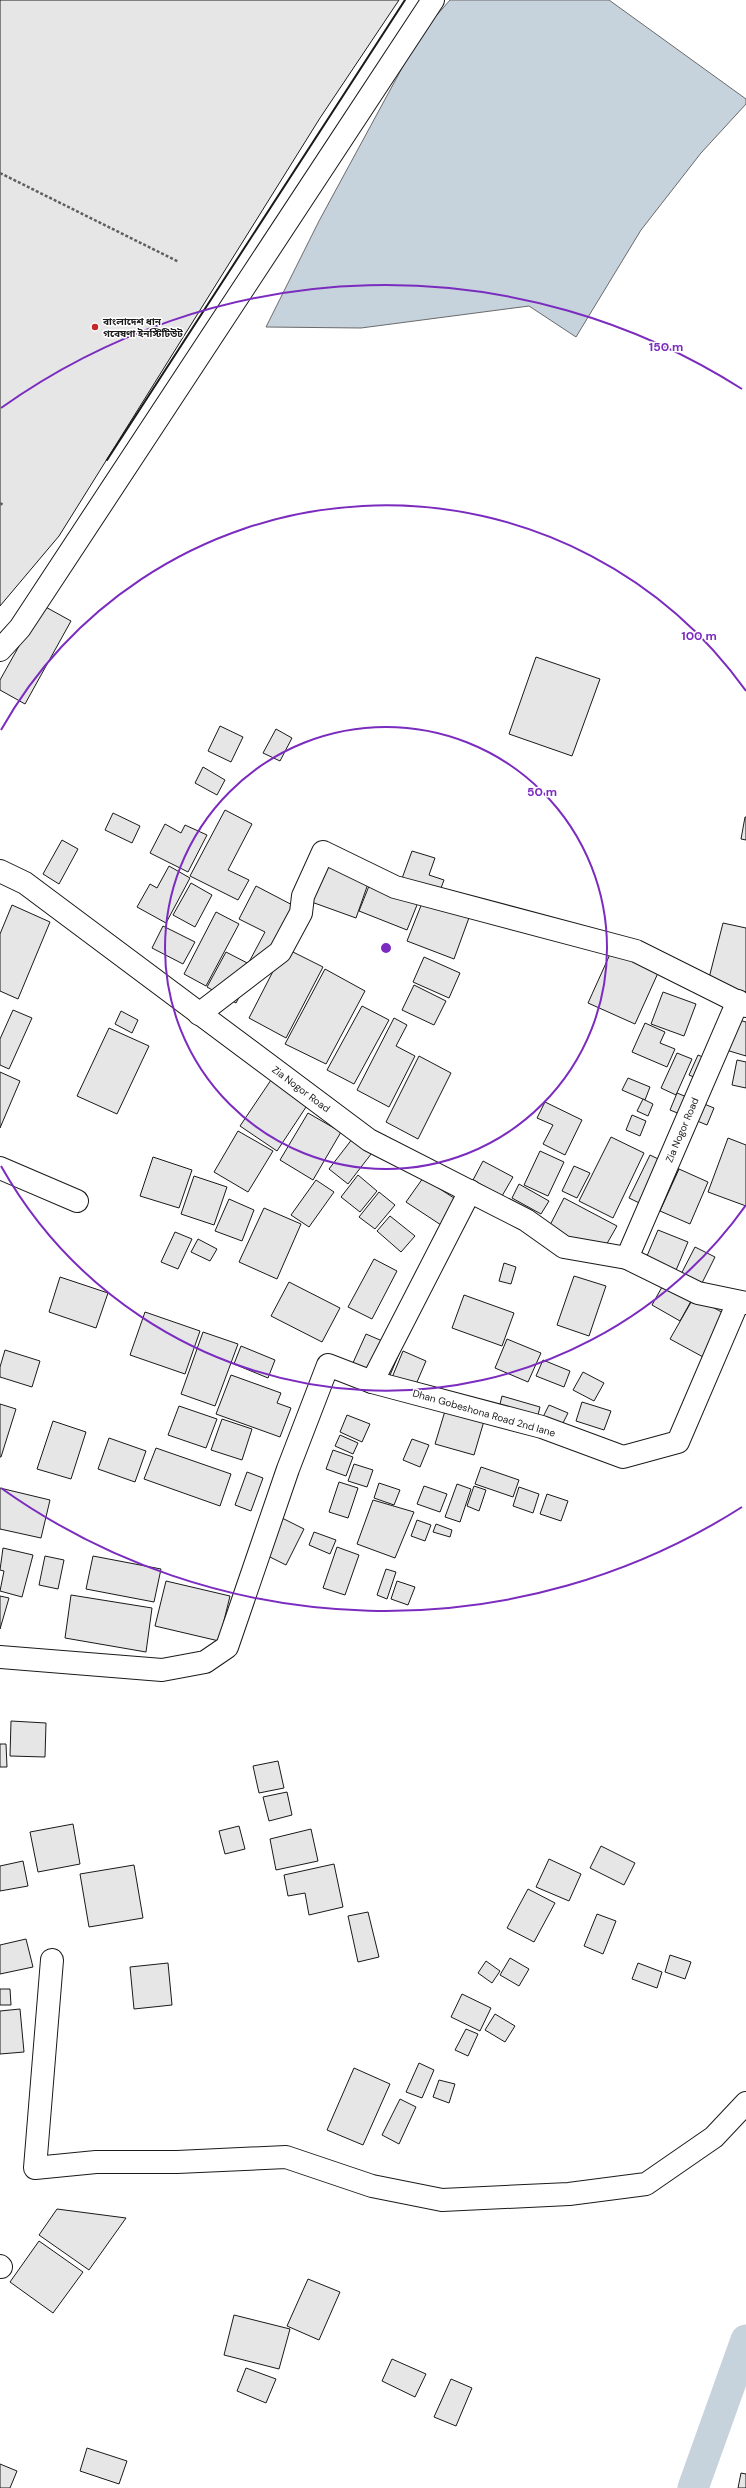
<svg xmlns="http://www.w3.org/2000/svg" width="746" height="2488" viewBox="0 0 746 2488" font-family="'DM Sans','Noto Sans Bengali',sans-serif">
<rect width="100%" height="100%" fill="#fff"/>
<polygon fill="#c6d2dc" stroke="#6a6a6a" points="450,0 609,0 746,99 746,104 701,153 641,230 576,337 529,306 361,328 266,327 319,221 421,33"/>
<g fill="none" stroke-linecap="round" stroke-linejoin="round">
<polyline stroke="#c6d2dc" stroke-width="31" points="693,2488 746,2340"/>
</g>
<g fill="#e6e6e6" stroke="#1a1a1a">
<polygon points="0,0 399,0 320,118 59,536 0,606"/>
<polygon points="42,605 71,621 25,704 0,690 0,680"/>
<polygon points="536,657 600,679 572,756 509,734"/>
<polygon points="220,726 243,737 231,762 208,751"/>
<polygon points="276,729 292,738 280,761 263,753"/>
<polygon points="203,767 225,780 217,795 195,783"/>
<polygon points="225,810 252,824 228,870 249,880 238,900 190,876"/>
<polygon points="113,813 140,826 132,843 105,830"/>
<polygon points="745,817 746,817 746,840 741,839"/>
<polygon points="165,824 181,833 185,825 207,835 188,872 150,853"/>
<polygon points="62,840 78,849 59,884 43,874"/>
<polygon points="412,851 435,858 429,875 444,880 438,896 400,884"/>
<polygon points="321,860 370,878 356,918 306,900"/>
<polygon points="169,866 190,878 166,923 137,907 150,884 157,888"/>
<polygon points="371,881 419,900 407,930 359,911"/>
<polygon points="191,883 212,895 195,927 173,915"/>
<polygon points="256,886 300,909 268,971 249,962 265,932 239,919"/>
<polygon points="424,898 470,915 454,959 407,941"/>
<polygon points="12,905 50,922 18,999 0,991 0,934"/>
<polygon points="216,912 239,924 206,986 184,974"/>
<polygon points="723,923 746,928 746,992 708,982"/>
<polygon points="163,926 195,942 183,964 152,948"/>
<polygon points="285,948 323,967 286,1038 249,1018"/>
<polygon points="226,952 255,967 236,1003 207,987"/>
<polygon points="611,952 658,973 635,1024 588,1003"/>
<polygon points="424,957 460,973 449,998 413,982"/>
<polygon points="325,969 365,991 326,1064 285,1044"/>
<polygon points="414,985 446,1001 434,1025 402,1010"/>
<polygon points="663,992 696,1004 684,1036 651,1024"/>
<polygon points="362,1006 389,1020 354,1084 327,1070"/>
<polygon points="13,1010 32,1018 9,1069 0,1065 0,1039"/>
<polygon points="121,1011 138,1020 132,1033 115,1024"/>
<polygon points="394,1018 407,1025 396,1046 415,1056 389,1107 357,1090"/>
<polygon points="735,1019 746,1022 746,1056 726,1050"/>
<polygon points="645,1023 665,1032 660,1043 675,1049 667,1067 632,1052"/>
<polygon points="109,1028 149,1046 117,1114 77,1096"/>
<polygon points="677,1053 692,1059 676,1095 661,1088"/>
<polygon points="698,1055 717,1063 708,1083 689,1075"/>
<polygon points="419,1056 451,1073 418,1139 386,1122"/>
<polygon points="737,1060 746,1062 746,1088 732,1085"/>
<polygon points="0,1072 20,1081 0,1128"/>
<polygon points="628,1078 650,1087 645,1100 622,1090"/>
<polygon points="271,1080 308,1104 277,1151 240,1126"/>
<polygon points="677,1093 714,1108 707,1125 670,1110"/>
<polygon points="643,1099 653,1104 648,1116 637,1111"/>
<polygon points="545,1102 582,1120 565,1155 543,1144 553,1125 537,1118"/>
<polygon points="308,1113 341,1132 313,1180 280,1160"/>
<polygon points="632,1115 646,1121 640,1136 626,1130"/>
<polygon points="238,1131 273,1151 248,1192 214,1172"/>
<polygon points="356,1134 375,1149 348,1184 329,1169"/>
<polygon points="611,1137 644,1153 613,1218 579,1201"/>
<polygon points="728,1138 746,1145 746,1206 708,1192"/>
<polygon points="540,1151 564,1162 548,1196 524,1185"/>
<polygon points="650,1155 679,1169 658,1212 629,1198"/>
<polygon points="153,1157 192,1170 179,1208 140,1196"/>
<polygon points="483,1161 513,1177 502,1196 473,1180"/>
<polygon points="574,1166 590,1173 577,1198 562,1191"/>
<polygon points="679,1169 708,1182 690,1224 660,1211"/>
<polygon points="358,1175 377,1191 360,1212 341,1197"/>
<polygon points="194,1176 227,1187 214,1225 181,1214"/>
<polygon points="423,1178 457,1200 441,1225 406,1202"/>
<polygon points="316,1180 334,1192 309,1227 291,1215"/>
<polygon points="519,1184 549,1201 541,1214 512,1198"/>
<polygon points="379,1192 395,1205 375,1229 359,1217"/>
<polygon points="564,1198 617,1226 601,1254 549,1227"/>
<polygon points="229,1199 254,1210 242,1241 215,1231"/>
<polygon points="264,1208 301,1224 277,1279 239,1262"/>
<polygon points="390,1216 415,1236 401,1252 377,1231"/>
<polygon points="658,1230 688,1242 674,1275 644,1263"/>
<polygon points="175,1232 192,1239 178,1269 161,1262"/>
<polygon points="198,1239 217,1249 210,1261 191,1252"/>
<polygon points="695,1247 715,1257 699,1289 679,1278"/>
<polygon points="374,1259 397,1271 372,1319 348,1307"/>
<polygon points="504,1263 516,1267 511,1284 499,1281"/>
<polygon points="574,1276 606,1286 589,1336 557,1325"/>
<polygon points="60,1277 108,1293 96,1328 49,1312"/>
<polygon points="667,1278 695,1294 680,1321 652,1305"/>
<polygon points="289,1282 340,1308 322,1342 271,1316"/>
<polygon points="464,1295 514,1313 502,1346 452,1328"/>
<polygon points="694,1297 740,1322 716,1364 670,1339"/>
<polygon points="145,1312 200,1331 185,1374 130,1355"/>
<polygon points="203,1332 238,1344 215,1406 181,1394"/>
<polygon points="366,1334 401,1349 388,1380 352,1365"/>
<polygon points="507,1339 541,1353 528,1382 495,1368"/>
<polygon points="241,1346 275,1360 268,1378 234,1364"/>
<polygon points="5,1350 40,1361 32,1387 0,1377 0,1367"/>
<polygon points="403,1351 426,1361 414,1389 391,1380"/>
<polygon points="543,1360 570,1371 564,1387 536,1376"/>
<polygon points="583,1372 604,1383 594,1401 573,1390"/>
<polygon points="231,1375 281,1393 277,1403 291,1408 280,1437 216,1414"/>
<polygon points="502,1396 540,1407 536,1423 498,1412"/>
<polygon points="582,1402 611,1411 604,1430 576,1421"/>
<polygon points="0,1404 16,1409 1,1457 0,1457"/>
<polygon points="549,1405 568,1413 561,1427 542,1419"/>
<polygon points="179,1406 217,1419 206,1448 168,1435"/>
<polygon points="445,1411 484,1421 474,1455 435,1444"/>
<polygon points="347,1415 370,1424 362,1442 340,1432"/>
<polygon points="222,1419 252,1429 242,1460 211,1450"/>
<polygon points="53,1421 86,1432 71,1479 37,1469"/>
<polygon points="340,1435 358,1443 353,1454 335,1446"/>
<polygon points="109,1438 146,1451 135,1482 98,1469"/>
<polygon points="412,1439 429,1445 420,1467 403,1460"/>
<polygon points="156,1448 231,1474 220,1506 144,1479"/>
<polygon points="333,1450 353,1457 346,1476 326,1469"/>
<polygon points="354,1464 373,1470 367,1487 348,1481"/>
<polygon points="481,1467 519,1480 513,1497 475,1484"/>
<polygon points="247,1472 263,1478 251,1511 235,1505"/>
<polygon points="339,1482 358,1488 348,1518 329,1512"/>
<polygon points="379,1483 400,1490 394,1505 374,1498"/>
<polygon points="457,1484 471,1489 460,1522 445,1517"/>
<polygon points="424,1486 447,1494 440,1512 417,1504"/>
<polygon points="474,1486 486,1490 479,1511 467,1506"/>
<polygon points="519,1487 539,1494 533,1513 513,1506"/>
<polygon points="0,1488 50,1500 41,1538 0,1529"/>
<polygon points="547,1494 568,1501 561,1521 540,1514"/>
<polygon points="373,1500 414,1512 395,1558 357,1544"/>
<polygon points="280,1517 304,1529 286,1565 262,1553"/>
<polygon points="417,1520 431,1525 425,1541 411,1536"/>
<polygon points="436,1524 452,1530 450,1537 433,1532"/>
<polygon points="314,1532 336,1540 330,1554 309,1545"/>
<polygon points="337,1547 359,1555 345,1595 323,1588"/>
<polygon points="3,1548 33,1555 22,1597 0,1591 4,1571 0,1570"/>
<polygon points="45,1556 64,1560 58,1589 39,1585"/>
<polygon points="93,1556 161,1569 154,1602 86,1589"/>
<polygon points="386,1569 396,1572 387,1599 377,1595"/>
<polygon points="166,1581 230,1596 219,1641 155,1626"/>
<polygon points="397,1581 415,1587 408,1605 391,1599"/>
<polygon points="71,1595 152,1608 146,1652 65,1638"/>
<polygon points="0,1596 9,1598 0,1629"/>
<polygon points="11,1721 46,1723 45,1757 10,1756"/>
<polygon points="0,1744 6,1744 7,1767 0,1767"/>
<polygon points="278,1761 284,1788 259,1793 253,1766"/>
<polygon points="287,1792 292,1815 269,1821 263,1797"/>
<polygon points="73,1824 80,1864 38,1872 30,1832"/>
<polygon points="239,1826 245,1849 225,1854 219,1831"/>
<polygon points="311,1829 318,1861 276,1870 270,1839"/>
<polygon points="601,1846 635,1863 624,1885 590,1868"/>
<polygon points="549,1859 581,1874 569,1901 536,1887"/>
<polygon points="23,1861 28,1886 0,1891 0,1866"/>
<polygon points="334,1864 343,1907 309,1915 305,1893 288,1896 284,1875"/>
<polygon points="134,1865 143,1918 89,1927 80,1874"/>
<polygon points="528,1889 555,1903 534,1942 507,1928"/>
<polygon points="368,1912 379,1957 358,1962 348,1916"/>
<polygon points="597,1914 616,1921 603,1954 584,1946"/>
<polygon points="26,1939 33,1967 0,1974 0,1945"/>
<polygon points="670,1955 691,1962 685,1979 665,1972"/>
<polygon points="510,1958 529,1969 519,1986 500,1975"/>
<polygon points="486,1961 500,1971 492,1983 478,1973"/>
<polygon points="168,1963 172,2005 134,2009 130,1967"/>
<polygon points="638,1963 662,1972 657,1988 632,1979"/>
<polygon points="0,1989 10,1989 11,2005 0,2005"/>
<polygon points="462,1994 491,2008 480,2031 451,2017"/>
<polygon points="20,2009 24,2052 0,2054 0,2011"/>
<polygon points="495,2014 515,2026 505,2042 485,2030"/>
<polygon points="466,2029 478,2034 468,2056 455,2050"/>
<polygon points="419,2063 434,2070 422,2098 406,2092"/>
<polygon points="354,2068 390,2084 363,2145 327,2130"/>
<polygon points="439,2080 455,2084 449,2103 433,2097"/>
<polygon points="400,2099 416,2107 399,2144 382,2135"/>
<polygon points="57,2209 126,2218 89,2270 39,2235"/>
<polygon points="39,2241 83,2272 53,2313 10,2282"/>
<polygon points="308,2279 340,2292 319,2340 287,2326"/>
<polygon points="234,2315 290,2329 279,2369 224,2355"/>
<polygon points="392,2359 426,2374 415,2397 382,2381"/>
<polygon points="246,2368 276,2379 266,2403 237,2391"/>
<polygon points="451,2379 472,2388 456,2426 434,2417"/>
<polygon points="87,2448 127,2461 119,2484 80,2471"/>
<polygon points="0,2464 17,2471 10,2488 0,2488"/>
<polygon points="741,2473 746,2474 746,2488 738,2488"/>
</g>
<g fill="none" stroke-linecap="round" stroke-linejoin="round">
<defs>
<g id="minor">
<polyline points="0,650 20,628 433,0"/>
<polyline points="0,871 25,883 369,1140 526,1220 564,1247 627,1258 698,1293 746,1303"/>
<polyline points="199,1014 280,952 301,913 303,896 323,852 395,887 636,951 746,1006"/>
<polyline points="0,1168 77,1201"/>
<polyline points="627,1258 738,1001"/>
<polyline points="372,1382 470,1191"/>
<polyline points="0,1657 162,1670 205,1662 227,1647 288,1469 328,1365 372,1382 542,1427 623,1457 678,1442 738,1302"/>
<polyline points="52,1960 35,2168 96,2162 177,2162 286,2157 372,2186 442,2200 569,2194 646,2184 714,2137 746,2103"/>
<polyline points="0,2266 1,2267"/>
</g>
</defs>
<use href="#minor" stroke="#1a1a1a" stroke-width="24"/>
<g stroke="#5f5f5f" stroke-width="2.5" stroke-dasharray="3 2" stroke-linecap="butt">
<polyline points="0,173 179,262"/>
<polyline points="0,503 3,505"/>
</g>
<use href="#minor" stroke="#fff" stroke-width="22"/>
<polyline stroke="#1a1a1a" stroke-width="2" points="107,460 405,0"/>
</g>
<g fill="none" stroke="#7b2cbf" stroke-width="2">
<circle cx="386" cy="948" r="221"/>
<path d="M746 1205A442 442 0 0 1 1 1166M1 730A442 442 0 0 1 746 691"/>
<path d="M742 1507A663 663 0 0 1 1 1488M1 408A663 663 0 0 1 742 389"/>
</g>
<circle fill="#c62828" stroke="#fff" stroke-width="1.5" cx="95" cy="327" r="4"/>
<g text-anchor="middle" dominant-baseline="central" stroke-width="3" stroke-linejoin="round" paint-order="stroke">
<g font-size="10" font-weight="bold" fill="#1a1a1a" stroke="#fff" text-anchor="start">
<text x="103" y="321">বাংলাদেশ ধান<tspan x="103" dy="12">গবেষণা ইনস্টিটিউট</tspan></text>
</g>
<g font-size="10" fill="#1a1a1a" stroke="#fff">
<text transform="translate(301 1089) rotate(37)">Zia Nogor Road</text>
<text transform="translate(682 1130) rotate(-67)">Zia Nogor Road</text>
<text transform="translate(484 1413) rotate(16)">Dhan Gobeshona Road 2nd lane</text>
</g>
</g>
<circle cx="386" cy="948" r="6" fill="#7b2cbf" stroke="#fff" stroke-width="2"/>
<g font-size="12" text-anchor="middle" font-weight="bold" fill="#7b2cbf" stroke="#fff" stroke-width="3" stroke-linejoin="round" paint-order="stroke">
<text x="666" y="351">150 m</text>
<text x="699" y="640">100 m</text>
<text x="542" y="796">50 m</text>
</g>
</svg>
